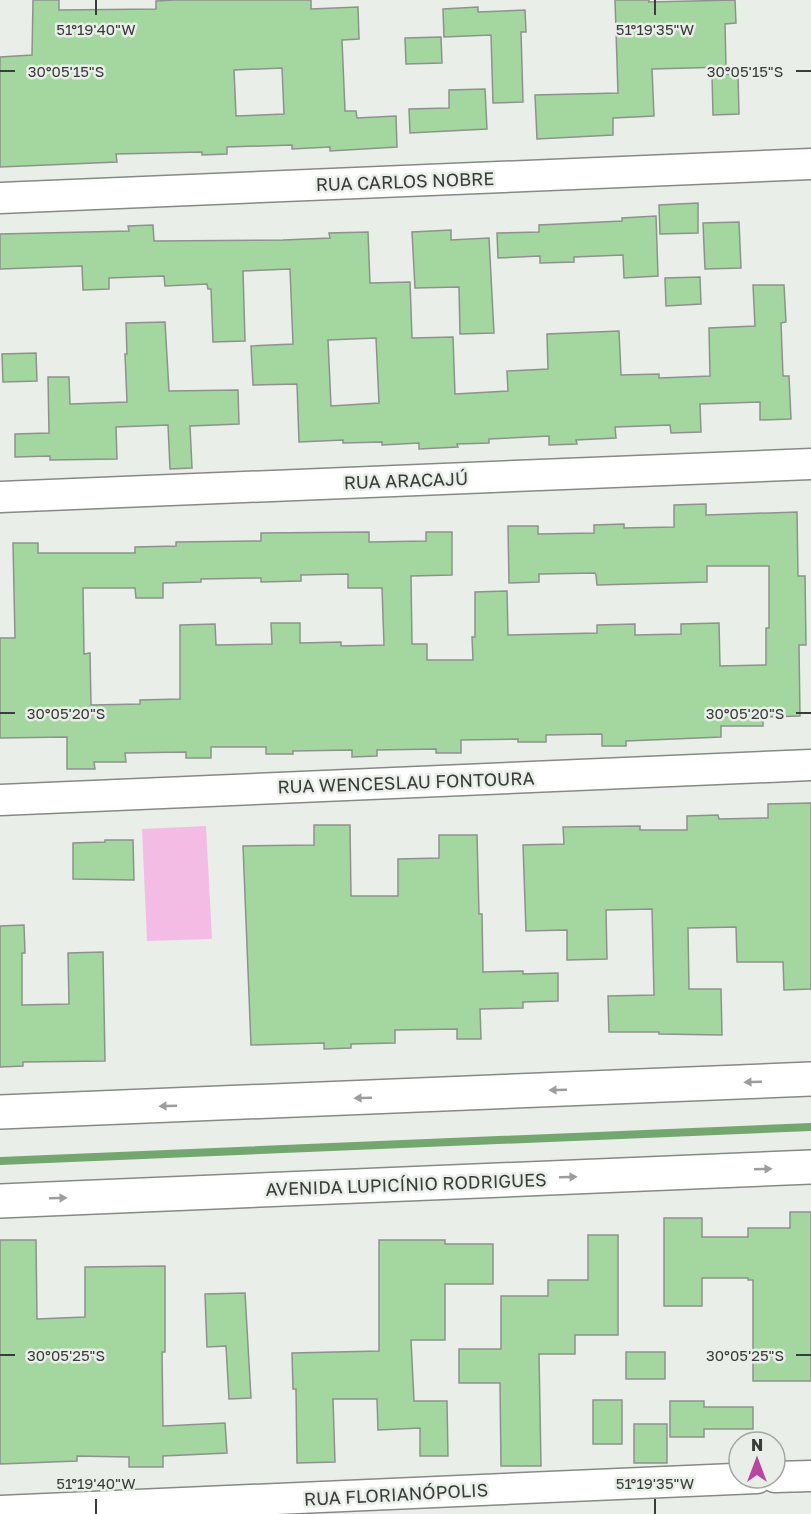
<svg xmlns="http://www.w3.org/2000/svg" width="811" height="1514" viewBox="0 0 811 1514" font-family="'Golos Text',sans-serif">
<rect width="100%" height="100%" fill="#e9eee9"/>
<polygon fill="#f3bce4" points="206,826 212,939 147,941 142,829"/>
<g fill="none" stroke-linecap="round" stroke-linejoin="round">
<polyline stroke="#74a670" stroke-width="8" points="0,1161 811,1127"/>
</g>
<g fill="#a3d79f" stroke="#8d928d" stroke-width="1.5" fill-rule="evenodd">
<path d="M33 0H59V10L156 9V1L174 0H311V9L358 7 359 39 342 40 345 111H356L357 118 396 116 397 147 330 151V147L292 149V145L227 147V154L202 155V152L116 154 117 162 0 167V57L32 55ZM282 68 284 114 236 116 234 70Z"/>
<polygon points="615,0 649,0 649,2 735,0 736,23 725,24 726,67 652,69 654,116 613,118 613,135 537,139 535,95 618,93"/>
<polygon points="478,7 478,12 525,10 526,32 521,32 523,102 493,103 491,35 444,37 443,9"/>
<polygon points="441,37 442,63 406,64 405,38"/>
<polygon points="738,74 739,114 713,115 712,75"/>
<polygon points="485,89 487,129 410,133 409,109 449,108 449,90"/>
<polygon points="698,203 698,233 660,234 659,205"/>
<polygon points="656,216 658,276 624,278 623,255 574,257 574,262 540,263 540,256 498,258 497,233 539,232 539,225 622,221 622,218"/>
<polygon points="739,222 741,268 705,269 703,223"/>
<path d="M153 225 154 241 283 240 330 238 329 233 368 232 370 283 410 282 412 338 453 337 455 394 508 391 507 371 548 369 547 334 619 331 621 375 659 374V378L710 376 709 328 755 326 753 285H784L786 322 781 323 783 376H789L791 419 760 420V402L700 404 701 432 671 433 670 425 615 427 616 438 576 440 577 444 549 445V436L489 439V443L457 444 458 447 419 449V443L382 445V442L343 443V440L299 442 297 384 253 385 251 346 293 344 290 269 243 271 245 341 213 342 211 289H208L207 284 165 286 164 276 109 278V289L83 290 82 266 0 269V234L129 231 128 226ZM376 338 379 403 331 406 328 340Z"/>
<polygon points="451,230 451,240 489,238 494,333 460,334 459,287 415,288 412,232"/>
<polygon points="700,277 701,304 666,306 665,278"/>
<polygon points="165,322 169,391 238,390 239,424 190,426 192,468 170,469 168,425 116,427 117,459 50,460 50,456 15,457 15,434 49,433 48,377 69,377 70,404 127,402 125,354 127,354 126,323"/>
<polygon points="36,353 37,381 3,382 2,354"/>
<path d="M706 504V515L797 512 798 576H805L806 645H799L800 716 763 717V726H721V737L626 741V746H602V734L546 735V742H518V739L461 740V753H436V749L377 750V756L352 757V750L293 751V754H266V747H211V758H186V752L125 753 126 762H94L95 769H67V737L0 738V638H15L13 543H38V553H135V547L176 546V542L261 541V533L369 532V542L426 541V532H452V575L411 576 412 644H427V660H473L472 637H475V592L507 591 508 635 597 633V625L635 624V635L681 634V624L719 623 720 666 766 665V628H769V566H707V582L597 585 596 575 595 573 539 574V582L509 583 508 526H538V534L594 533V525L624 524V528L674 527V505ZM348 574V588H382L384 645 341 646V642L300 643V623H271L272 644 216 645 215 624 180 625V699L140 700V704L91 705 90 653 84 654 83 588H135L136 598H163V583L201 582V579L261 578V582L301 581V575Z"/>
<polygon points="811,803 811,989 784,990 783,962 737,962 736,927 688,928 689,989 721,989 722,1035 659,1034 659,1032 609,1032 608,996 654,995 652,909 606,910 607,959 567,960 567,930 526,931 523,845 564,844 563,827 640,826 640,830 687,830 687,816 718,815 719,819 768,818 768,804"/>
<polygon points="314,825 350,825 351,896 398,896 398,859 439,858 439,835 477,835 479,914 482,914 483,972 523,971 523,974 558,973 558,1001 523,1002 523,1008 480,1009 481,1039 457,1039 457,1029 395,1030 395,1043 351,1044 351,1048 324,1049 324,1043 251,1045 243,846 314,845"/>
<polygon points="105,840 133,840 134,880 73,879 73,843 105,842"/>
<polygon points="24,925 25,953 22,953 22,1005 69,1004 68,953 103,952 105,1061 23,1062 23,1066 0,1067 0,926"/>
<polygon points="790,1212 811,1212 811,1381 753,1381 753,1280 748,1280 748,1278 702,1278 702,1306 664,1306 664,1218 702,1218 702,1237 748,1237 748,1228 790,1228"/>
<polygon points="588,1235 618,1235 618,1335 575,1335 575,1354 539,1354 541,1466 501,1466 500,1383 459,1383 459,1349 501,1349 501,1296 548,1296 548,1280 588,1280"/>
<polygon points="0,1240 36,1240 37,1319 85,1317 85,1267 165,1266 165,1352 162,1352 163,1426 225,1423 227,1453 163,1456 163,1467 129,1467 129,1457 77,1456 77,1461 0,1464"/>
<polygon points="379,1240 445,1240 445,1244 493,1244 493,1284 445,1284 445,1340 411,1340 414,1401 447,1401 448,1456 420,1456 420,1428 378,1430 377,1399 333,1399 335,1462 297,1463 296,1389 293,1389 292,1353 379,1351"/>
<polygon points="245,1293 251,1398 229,1399 226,1346 207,1347 205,1294"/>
<rect x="626" y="1352" width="39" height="27"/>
<rect x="593" y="1400" width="29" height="44"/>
<polygon points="670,1401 704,1401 704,1407 753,1407 753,1429 704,1429 704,1437 670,1437"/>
<rect x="634" y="1424" width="33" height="39"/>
</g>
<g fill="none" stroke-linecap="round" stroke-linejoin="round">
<defs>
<g id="street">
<polyline points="0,198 811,164"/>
<polyline points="0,497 811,464"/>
<polyline points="0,800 811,765"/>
<polyline points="775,1477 811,1476"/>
<polyline points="0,1511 757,1478"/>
</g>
<g id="secondary">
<polyline points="0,1112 811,1079"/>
<polyline points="0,1201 811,1167"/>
</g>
</defs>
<use href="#street" stroke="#868a85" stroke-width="33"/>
<use href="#secondary" stroke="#868a85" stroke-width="36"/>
<use href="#street" stroke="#fff" stroke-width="30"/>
<use href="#secondary" stroke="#fff" stroke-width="33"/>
</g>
<defs><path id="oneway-solid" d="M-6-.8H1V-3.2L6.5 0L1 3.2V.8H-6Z" transform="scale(1.5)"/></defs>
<g fill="#9c9e9c">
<use href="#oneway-solid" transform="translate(753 1082) rotate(178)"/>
<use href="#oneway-solid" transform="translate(558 1090) rotate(178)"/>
<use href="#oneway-solid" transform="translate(363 1098) rotate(178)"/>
<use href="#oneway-solid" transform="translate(168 1106) rotate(178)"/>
<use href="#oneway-solid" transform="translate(763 1169) rotate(-2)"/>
<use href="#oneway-solid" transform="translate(568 1177) rotate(-2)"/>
<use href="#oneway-solid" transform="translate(58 1198) rotate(-2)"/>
</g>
<path fill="none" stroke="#3a3c3a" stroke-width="2" d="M96 0V15M655 0V15M0 71H15M796 71H811M0 713H15M796 713H811M0 1355H15M796 1355H811M96 1499V1514M655 1499V1514"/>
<g text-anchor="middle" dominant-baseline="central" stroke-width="5" stroke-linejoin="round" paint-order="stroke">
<g font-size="18" fill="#3a3c3a" stroke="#e9eee9">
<text transform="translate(405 181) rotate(-2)">RUA CARLOS NOBRE</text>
<text transform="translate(406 480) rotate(-2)">RUA ARACAJÚ</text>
<text transform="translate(406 782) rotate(-2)">RUA WENCESLAU FONTOURA</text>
<text transform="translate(406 1184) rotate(-2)">AVENIDA LUPICÍNIO RODRIGUES</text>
<text transform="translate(396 1494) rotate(-3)">RUA FLORIANÓPOLIS</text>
</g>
</g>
<g font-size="15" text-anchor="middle" fill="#3a3c3a" stroke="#e9eee9" stroke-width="5" stroke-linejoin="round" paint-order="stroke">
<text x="96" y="35">51°19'40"W</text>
<text x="655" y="35">51°19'35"W</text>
<text x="66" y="77">30°05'15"S</text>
<text x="745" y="77">30°05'15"S</text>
<text x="66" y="719">30°05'20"S</text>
<text x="745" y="719">30°05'20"S</text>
<text x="66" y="1361">30°05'25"S</text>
<text x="745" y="1361">30°05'25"S</text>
<text x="96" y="1489">51°19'40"W</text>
<text x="655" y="1489">51°19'35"W</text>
</g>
<g transform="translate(757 1460)"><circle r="28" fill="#e9eee9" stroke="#a3a7a3" stroke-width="1.5"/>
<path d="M0-4.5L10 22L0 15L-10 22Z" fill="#b745a1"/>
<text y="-9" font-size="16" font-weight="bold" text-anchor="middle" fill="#3a3c3a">N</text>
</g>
</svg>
